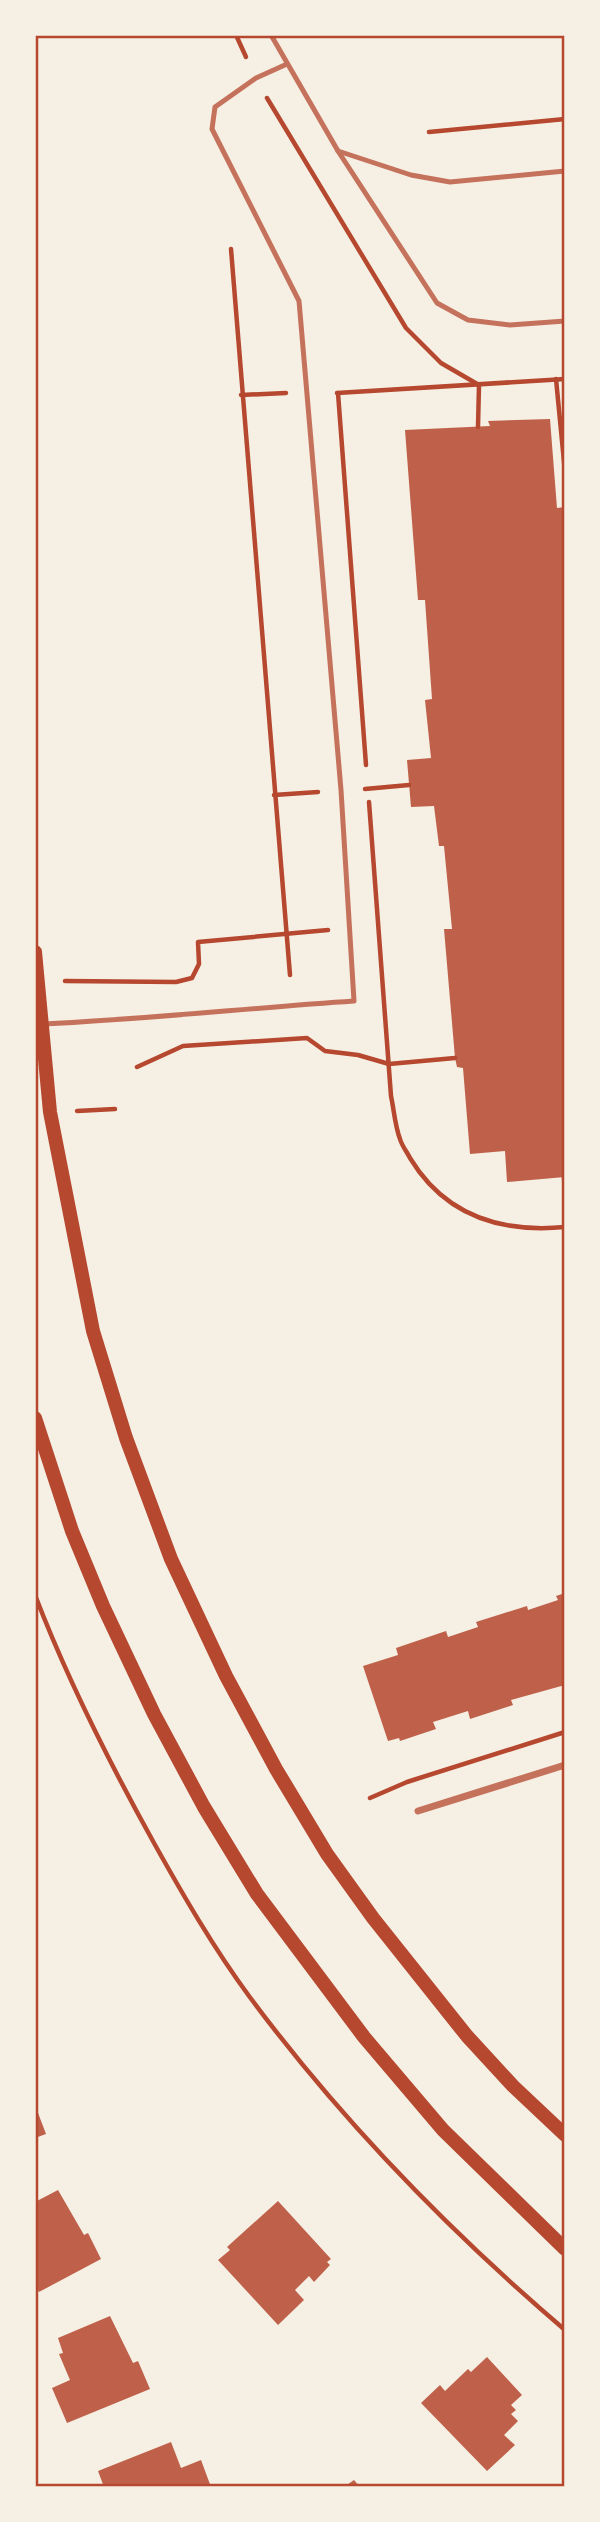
<svg xmlns="http://www.w3.org/2000/svg" width="600" height="2522" viewBox="0 0 600 2522" font-family="Helvetica,sans-serif">
<rect width="100%" height="100%" fill="#f6efe4"/>
<g fill="#bf614a">
<polygon points="550,419 557,508 565,507 565,1177 507,1182 505,1151 470,1154 463,1068 457,1067 455,1058 444,929 452,929 444,846 439,846 434,806 411,807 407,760 431,758 425,700 432,699 425,600 418,600 405,430 490,426 488,421"/>
<polygon points="565,1593 565,1685 511,1700 513,1705 470,1719 468,1711 433,1722 436,1729 400,1741 399,1738 388,1741 363,1666 398,1655 396,1648 446,1631 448,1637 478,1627 476,1622 527,1606 528,1610 558,1600 556,1596"/>
<polygon points="35,2105 46,2134 35,2138"/>
<polygon points="58,2190 84,2235 88,2233 101,2259 39,2292 35,2285 35,2202"/>
<polygon points="278,2201 331,2259 327,2262 330,2265 314,2282 309,2276 295,2290 304,2300 278,2325 218,2260 230,2250 227,2247"/>
<polygon points="110,2316 133,2363 138,2361 150,2389 67,2423 52,2388 70,2380 59,2354 63,2353 58,2338"/>
<polygon points="487,2357 522,2395 511,2405 516,2410 511,2414 518,2421 504,2435 515,2445 487,2471 421,2403 440,2385 445,2391 468,2369 471,2372"/>
<polygon points="171,2442 181,2468 201,2460 211,2487 104,2487 98,2471"/>
<polygon points="354,2480 360,2487 344,2487"/>
</g>
<g fill="none" stroke-linecap="round" stroke-linejoin="round">
<g stroke="#b5482f" stroke-width="4.5">
<polyline points="236,35 246,57"/>
<polyline points="267,98 406,328 441,363 479,385 478,427"/>
<polyline points="429,132 565,119"/>
<polyline points="231,249 290,975"/>
<polyline points="556,379 565,472"/>
<polyline points="337,393 565,379"/>
<polyline points="338,393 366,765"/>
<polyline points="241,395 286,393"/>
<polyline points="365,789 409,785"/>
<polyline points="274,795 318,792"/>
<path d="M369 802 391 1096C394 1110 395 1126 400 1139 402 1146 407 1152 410 1158 445 1216 501 1233 565 1227"/>
<polyline points="65,981 176,982 192,978 199,964 198,942 328,930"/>
<polyline points="137,1067 183,1046 307,1038 325,1051 358,1055 389,1064 455,1058"/>
<polyline points="77,1111 115,1109"/>
<polyline points="564,1177 565,1197"/>
<path d="M35 1595C68 1681 109 1762 154 1843 183 1895 213 1947 249 1996 341 2120 448 2230 565 2330"/>
<polyline points="370,1798 407,1782 565,1732"/>
</g>
<g stroke="#c5725c" stroke-width="5">
<polyline points="271,35 338,151 437,303 468,320 510,325 565,321"/>
<polyline points="338,151 411,175 450,182 565,171"/>
<path d="M44 1024C147 1019 250 1008 354 1001L341 790 299 301 212 129 215 107 256 78 287 64"/>
</g>
<polyline stroke="#c5725c" stroke-width="7" points="418,1811 565,1765"/>
<g stroke="#b5482f" stroke-width="14">
<polyline points="35,952 50,1112 93,1331 126,1438 171,1559 226,1676 276,1769 327,1854 373,1918 467,2036 513,2086 565,2135"/>
<polyline points="35,1418 72,1531 103,1606 154,1714 204,1807 257,1894 364,2037 443,2130 565,2249"/>
</g>
</g>
<rect width="600" height="2522" fill="none" stroke="#f6efe4" stroke-width="74"/>
<rect x="37" y="37" width="526" height="2448" fill="none" stroke="#b5482f" stroke-width="2.5"/>
</svg>
